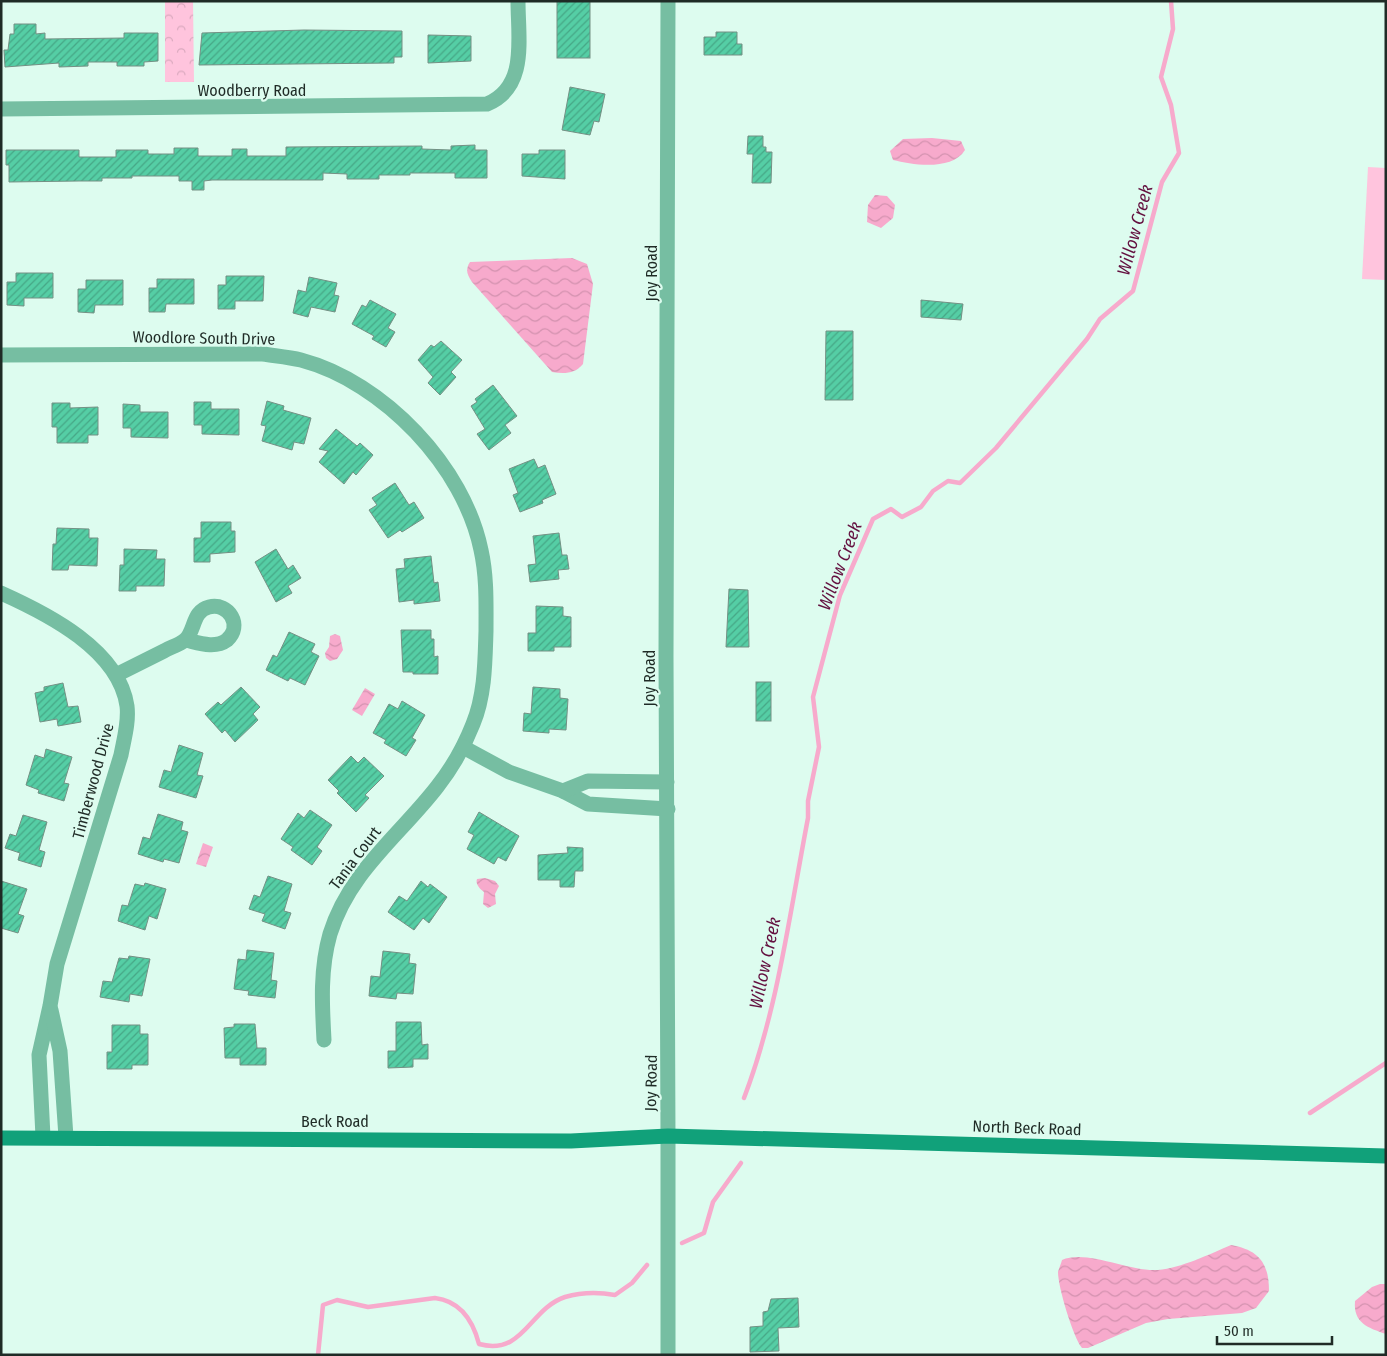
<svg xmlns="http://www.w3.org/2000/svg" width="1387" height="1356" viewBox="0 0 1387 1356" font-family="'Fira Sans Condensed',sans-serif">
<defs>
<pattern id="park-crowns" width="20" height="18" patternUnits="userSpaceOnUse" patternTransform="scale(1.25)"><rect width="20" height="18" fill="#ffc4dd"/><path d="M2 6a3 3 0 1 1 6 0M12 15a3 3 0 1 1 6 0" fill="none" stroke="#daa9be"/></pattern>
<pattern id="water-waves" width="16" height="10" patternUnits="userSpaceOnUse" patternTransform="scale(1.25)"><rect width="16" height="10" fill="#f7aacc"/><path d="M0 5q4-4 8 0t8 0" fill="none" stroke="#d392af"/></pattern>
<pattern id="building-hatch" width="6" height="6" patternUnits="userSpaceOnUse" patternTransform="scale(1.25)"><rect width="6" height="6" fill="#55cea5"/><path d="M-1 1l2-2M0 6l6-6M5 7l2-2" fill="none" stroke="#46a786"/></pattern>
</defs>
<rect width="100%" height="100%" fill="#ddfcef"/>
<polygon fill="url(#park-crowns)" points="165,1 193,1 194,82 165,82"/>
<polygon fill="#ffc4dd" points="1368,167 1386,168 1386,280 1362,279"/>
<g fill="url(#water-waves)">
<path d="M932 138 961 141 965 150C952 171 913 165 893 160L890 151 903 139Z"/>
<polygon points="875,195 887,196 895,205 893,218 881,228 867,222 868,205"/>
<path d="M572 258 587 264 593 284 583 364C575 374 564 374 552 372L472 282C467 274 465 270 470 262Z"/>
<polygon points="335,634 340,636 343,650 337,659 330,661 326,658 325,653 329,647 330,636"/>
<polygon points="365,688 375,694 362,716 352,710"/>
<polygon points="203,843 213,847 206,867 196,864"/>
<path d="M485 878 495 881 499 886 495 894 496 904 488 908 483 904 484 892C480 889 475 884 477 879Z"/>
<path d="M1231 1245C1259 1250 1269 1263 1269 1291L1256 1308 1242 1313 1168 1319 1146 1323 1088 1348H1082C1073 1337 1058 1287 1058 1272 1059 1268 1061 1264 1062 1260 1087 1249 1129 1272 1158 1270 1181 1268 1210 1254 1231 1245Z"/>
<path d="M1380 1284H1386V1334C1368 1328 1353 1323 1355 1301L1372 1287Z"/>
</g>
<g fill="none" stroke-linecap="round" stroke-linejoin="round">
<g stroke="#f7aacc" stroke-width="4.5">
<path d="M744 1098C778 1009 790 911 808 818V801L819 747 813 697 840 595 873 519 891 509 902 517 921 507 933 491 948 481 960 483 996 448 1087 339 1100 319 1133 291 1162 182 1179 153 1171 105 1161 77 1173 29 1171 1"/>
<polyline points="1310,1113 1386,1063"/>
<polyline points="682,1243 704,1233 713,1202 741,1163"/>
<path d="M318 1355 323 1305 337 1300 368 1307 435 1298C460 1301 473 1321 479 1344 524 1356 529 1309 565 1297 582 1292 599 1292 615 1295L632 1283 647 1265"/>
</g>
</g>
<g fill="url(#building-hatch)" stroke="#749084">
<rect x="557" y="1" width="33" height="57"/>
<polygon points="14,24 36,24 36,34 45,33 45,39 124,38 124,33 158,33 158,61 144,62 144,66 117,66 117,62 88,62 88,66 59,67 59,63 5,67 4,50 8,50 10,34 14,34"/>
<polygon points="304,30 402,31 402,57 394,57 394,63 199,65 202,33"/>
<polygon points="716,32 737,32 737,44 742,44 742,55 704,55 704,37 716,37"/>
<polygon points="428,35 471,36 471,61 428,63"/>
<polygon points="570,87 605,94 599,122 594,121 590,135 562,130"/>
<polygon points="748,136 763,136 763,147 766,147 766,152 772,152 771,183 752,183 753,154 747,154"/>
<polygon points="475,145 475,150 487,150 487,178 455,178 455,173 410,173 410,175 379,175 379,179 347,179 347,174 323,173 323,180 212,180 204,181 204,190 192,190 192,181 179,181 179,176 132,176 132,178 102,178 102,181 79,181 9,182 9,165 6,165 6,150 79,150 79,157 116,157 116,150 148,150 148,154 174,154 174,148 198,148 198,156 232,156 232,149 247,149 247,156 286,156 286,147 422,146 422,149 451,150 451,146"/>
<polygon points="539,150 565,150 565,179 522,176 522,154 539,154"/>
<polygon points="16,273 53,273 53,298 24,298 24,306 7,305 7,282 16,282"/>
<polygon points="226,276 264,276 263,301 235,301 235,309 218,309 218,285 226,285"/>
<polygon points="309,277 337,283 334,295 339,296 335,312 311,307 308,317 293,313 298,290 306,292"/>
<polygon points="157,279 194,279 194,304 166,304 165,312 149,312 149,288 157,288"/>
<polygon points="86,280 123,280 123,305 95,305 94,313 78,312 78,289 86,289"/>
<polygon points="370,300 396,314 388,328 395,332 386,347 372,339 374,336 352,324 362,305 366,307"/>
<polygon points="921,300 963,304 961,320 921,317"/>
<polygon points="826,331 853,331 853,400 825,400"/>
<polygon points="441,341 462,360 451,372 456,377 440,395 428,383 433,377 418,360 431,345 434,347"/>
<polygon points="493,385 517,416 505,425 511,433 489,450 477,434 485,429 471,406 477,402 475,399"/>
<polygon points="267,401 284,406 283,410 311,418 304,444 294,442 292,450 262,441 266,426 261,425"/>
<polygon points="194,402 211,402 211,409 239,409 239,435 202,434 202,425 194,425"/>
<polygon points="52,403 70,403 70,408 98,407 98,435 88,435 88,443 57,443 57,427 52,427"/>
<polygon points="123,404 140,405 140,412 168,412 168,438 131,437 131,428 123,428"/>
<polygon points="336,429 357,446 360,443 373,455 356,475 353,472 344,484 319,462 328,451 319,449"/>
<polygon points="534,459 538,468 545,465 556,494 542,500 543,503 520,512 513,495 518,493 509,469"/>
<polygon points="395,483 409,505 414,502 424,518 402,532 400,530 388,538 369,510 377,505 372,498"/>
<polygon points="201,522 231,522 231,531 235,531 235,552 210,554 210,562 194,562 194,538 201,538"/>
<polygon points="57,528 89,529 89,538 98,538 97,566 69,565 68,570 52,570 53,544 56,544"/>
<polygon points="559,533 562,555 567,555 569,569 558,570 559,579 530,582 528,565 536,564 533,536"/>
<polygon points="124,549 157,550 156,559 165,559 164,586 136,586 136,591 119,591 120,565 124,565"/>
<polygon points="276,549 288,569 293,565 301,578 288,586 292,593 276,602 255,562"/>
<polygon points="431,556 434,583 438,582 440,601 414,604 414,600 399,602 396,569 405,568 404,559"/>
<polygon points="729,589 748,590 749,647 726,647"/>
<polygon points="536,606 563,607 563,616 571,617 571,647 554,647 554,651 528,651 528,633 536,633"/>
<polygon points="401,630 431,630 431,639 434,639 434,657 438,656 438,674 413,674 413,672 403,672"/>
<polygon points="289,632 315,644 311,652 319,656 305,685 290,678 288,681 266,670 273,655 277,657"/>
<rect x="756" y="682" width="15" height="39"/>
<polygon points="63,683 68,707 78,706 81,722 58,726 57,719 40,722 35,693 44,691 44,687"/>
<polygon points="241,687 260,707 253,714 258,720 235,742 225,730 222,733 205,714 218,702 221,705"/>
<polygon points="533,687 560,689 560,698 568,699 566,730 549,729 549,733 523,731 524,713 531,714"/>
<polygon points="402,701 425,715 412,738 416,740 406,756 384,743 386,740 373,733 389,704 398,709"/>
<polygon points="179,745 203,753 197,775 203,776 196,798 159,787 164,770 171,772"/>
<polygon points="46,749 72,757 64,783 69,784 64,801 38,793 39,790 26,785 35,755 44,758"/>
<polygon points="351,756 358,763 364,757 384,776 365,795 369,798 356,812 337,793 339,791 328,780"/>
<polygon points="310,810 332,825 317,847 322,851 312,865 291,850 293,847 281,839 298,813 304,818"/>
<polygon points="479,812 519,836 506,861 498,857 494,864 467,849 474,835 468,832"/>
<polygon points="158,814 183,822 181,830 188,832 179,863 164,859 163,862 138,854 143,837 150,839"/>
<polygon points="23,815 47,822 39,850 45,852 41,867 18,860 20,853 5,848 10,834 16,836"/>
<polygon points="567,847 583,848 583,871 575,871 574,887 560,887 560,880 538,880 538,855 568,853"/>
<polygon points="268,876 292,884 284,911 291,913 285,929 262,921 265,914 249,909 254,895 260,897"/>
<polygon points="1,881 27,889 18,914 24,916 18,933 1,928"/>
<polygon points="421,881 428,887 430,884 447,897 429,923 423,918 414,930 388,912 399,896 407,901"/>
<polygon points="145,883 166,889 157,919 149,916 145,930 118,921 122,905 128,906 135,884 144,886"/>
<polygon points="247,950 274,953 271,980 277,981 275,998 248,995 249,991 234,989 238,959 246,960"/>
<polygon points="383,951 410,954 409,963 416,964 413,994 397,993 396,999 369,996 371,976 380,977"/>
<polygon points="129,956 150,959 142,996 130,994 129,1002 100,997 103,981 112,982 119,958 128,959"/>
<polygon points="396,1022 421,1022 422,1045 428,1044 428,1059 413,1059 413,1067 388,1068 388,1051 396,1051"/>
<polygon points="234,1024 255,1024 257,1048 266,1048 266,1065 240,1065 240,1058 225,1058 224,1028 234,1027"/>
<polygon points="112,1025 140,1025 140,1034 148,1034 148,1065 132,1065 132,1069 107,1069 107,1052 112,1052"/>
<polygon points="798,1298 799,1327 778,1328 779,1351 750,1352 750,1327 763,1326 763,1312 768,1311 771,1299"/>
</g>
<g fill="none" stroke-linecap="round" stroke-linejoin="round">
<g stroke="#76bea2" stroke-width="15">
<path d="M1 109 487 104C528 87 518 39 518 1"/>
<path d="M1 355 263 354C276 356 289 357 301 360 384 382 464 467 481 550 487 577 486 604 486 631 485 662 485 695 473 724 464 747 452 768 437 787 399 836 349 872 330 934 320 969 322 1004 324 1040"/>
<path d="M1 593C48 614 119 650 127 706 129 722 124 739 121 755L57 964 50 1006 39 1055 43 1137"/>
<path d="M116 675C132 667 148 659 164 651 171 647 179 645 185 640 195 632 192 611 209 607 229 602 243 626 227 640 215 649 199 643 186 640"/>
<polyline points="463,747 509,772 563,791 588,804 668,809"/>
<polyline points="563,791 588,781 667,782"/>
<polyline points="51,1010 60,1051 66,1137"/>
<polyline points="668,1136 668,1355"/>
</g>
<polyline stroke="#76bea2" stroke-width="15" points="668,1 666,656 668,1136"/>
<polyline stroke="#11a17a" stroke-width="15" points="1,1138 571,1141 668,1136 1386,1156"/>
</g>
<g text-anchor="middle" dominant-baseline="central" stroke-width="4.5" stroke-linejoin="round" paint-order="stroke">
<g font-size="16" fill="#1f2b26" stroke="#ddfcef">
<text x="252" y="90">Woodberry Road</text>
<text transform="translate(651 273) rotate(-90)">Joy Road</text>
<text transform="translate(204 338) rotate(1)">Woodlore South Drive</text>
<text transform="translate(649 678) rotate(-90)">Joy Road</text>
<text transform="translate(93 781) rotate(-75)">Timberwood Drive</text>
<text transform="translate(355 858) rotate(-53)">Tania Court</text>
<text transform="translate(651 1083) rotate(-89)">Joy Road</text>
<text x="335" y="1121">Beck Road</text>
<text transform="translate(1027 1128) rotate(2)">North Beck Road</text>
</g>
<g font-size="18" font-style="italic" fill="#641140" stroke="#ddfcef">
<text transform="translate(1135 230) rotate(-75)">Willow Creek</text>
<text transform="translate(840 566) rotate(-69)">Willow Creek</text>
<text transform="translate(765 963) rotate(-78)">Willow Creek</text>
</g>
</g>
<rect width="1387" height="1356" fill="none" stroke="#1f2b26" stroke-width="5"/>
<path d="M1217 1336v8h115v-8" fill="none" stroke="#1f2b26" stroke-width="2.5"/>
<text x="1224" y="1336" font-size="15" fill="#1f2b26" stroke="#ddfcef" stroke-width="4" paint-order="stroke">50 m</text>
</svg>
